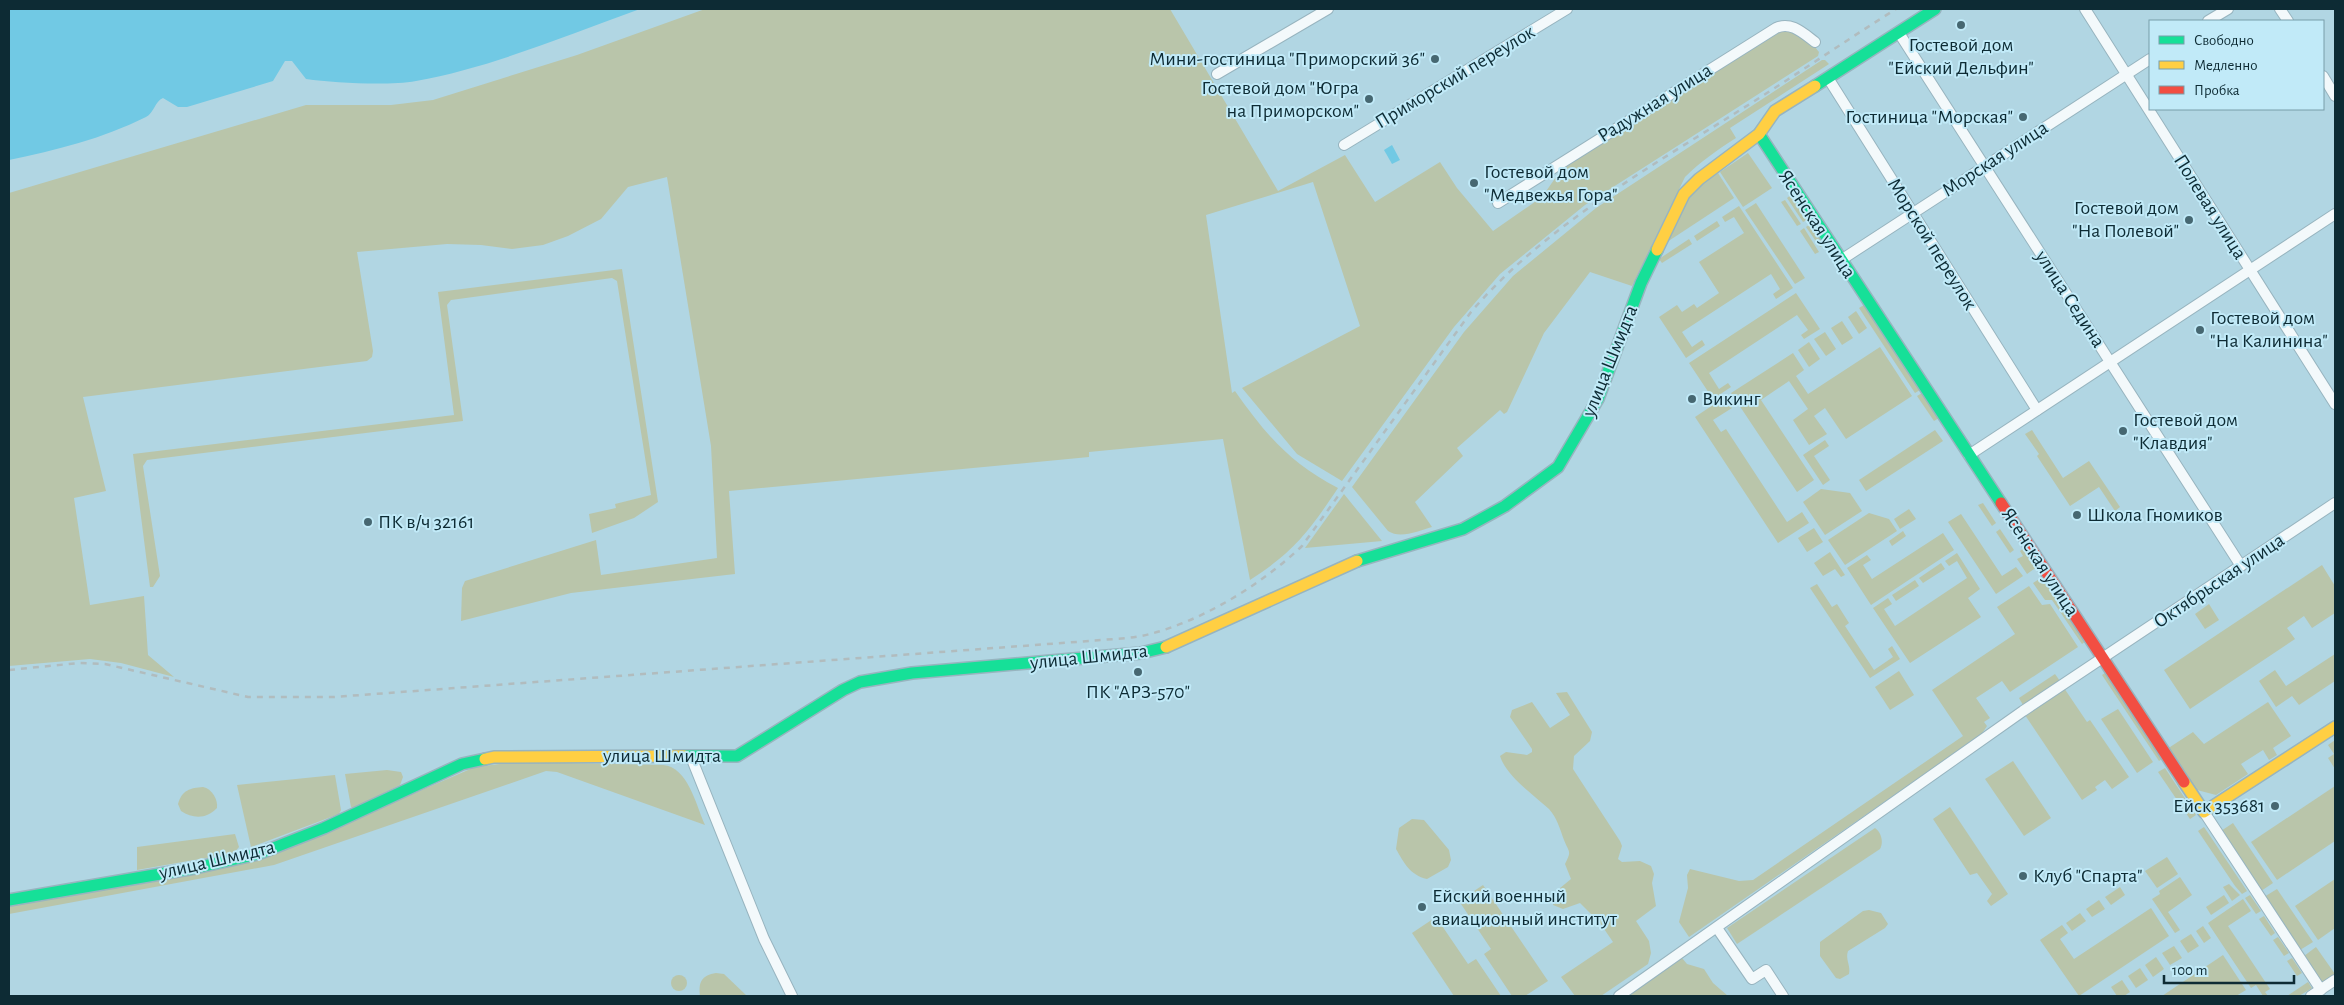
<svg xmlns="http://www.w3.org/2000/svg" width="2344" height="1005" viewBox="0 0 2344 1005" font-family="'Alegreya Sans',sans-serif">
<rect width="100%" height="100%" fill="#b1d6e3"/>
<g fill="#b9c5aa">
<path d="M705 9H1170L1278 191 1345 155 1375 202 1440 162 1457 188 1493 231 1542 197 1563 167 1780 32C1795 28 1811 41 1819 52L1818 56 1585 205 1500 274 1454 327 1342 481 1297 454 1242 388 1360 326 1313 182 1206 215 1232 393 1235 391C1266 435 1290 463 1338 488 1309 531 1295 551 1250 580L1223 439 1089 452V457L729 491 735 574 571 593 461 621 462 588 465 581 596 540 601 575 717 558 711 446 667 177 628 187 601 219 568 236 543 245 512 249 481 245 447 244 357 252 373 351 372 357 367 361 83 397 106 491 74 498 90 605 144 596 148 655 174 677 121 663 90 659 9 666V193L306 105H391L433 100 577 55Z"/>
<path d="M1822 60H1825L1829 64 1730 128 1736 138C1717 150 1700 162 1685 177L1632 286 1590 272 1544 333 1507 412 1504 414 1500 410 1457 448 1463 456 1415 502 1432 527C1419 531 1400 539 1388 531L1352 487 1464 332 1513 276 1596 208Z"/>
<polygon points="1748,153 1772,188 1743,207 1720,172"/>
<polygon points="1718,173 1734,198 1667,242 1692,190"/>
<polygon points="1792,194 1809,219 1803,222 1787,198"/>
<polygon points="1785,200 1801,224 1797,226 1781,202"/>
<polygon points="1756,203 1805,278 1795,284 1745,210"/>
<polygon points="1739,206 1793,288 1776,299 1773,294 1780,289 1771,274 1682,332 1692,347 1702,340 1705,345 1686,358 1659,317 1677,305 1682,312 1694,304 1697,308 1719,293 1699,262 1744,233 1734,217 1725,222 1722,217"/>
<polygon points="1717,221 1720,226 1697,241 1694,236"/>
<polygon points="1812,223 1825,244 1820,247 1806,227"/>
<polygon points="1804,228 1819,252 1815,254 1800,231"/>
<polygon points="1689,239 1692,244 1662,263 1659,259"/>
<polygon points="622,269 658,502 634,518 592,533 589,514 616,508 615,504 651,495 617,281 612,278 451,300 447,305 463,421 147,460 143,466 160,576 153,587 150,587 133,454 454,415 438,292"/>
<polygon points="1796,293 1820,329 1804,339 1801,335 1808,330 1797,315 1709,373 1719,389 1728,383 1731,387 1713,399 1689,363"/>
<polygon points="1864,305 1920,390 1915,393 1859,308"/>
<polygon points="1856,311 1867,328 1859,334 1848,317"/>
<polygon points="1842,321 1853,338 1842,345 1831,328"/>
<polygon points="1825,332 1836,349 1826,356 1814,339"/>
<polygon points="1809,342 1820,359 1809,367 1798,350"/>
<polygon points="1880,347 1912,396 1846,439 1825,408 1814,416 1827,434 1809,445 1793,420 1808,409 1789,381 1761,400 1814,480 1797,492 1731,393 1793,353 1804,370 1796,376 1808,394"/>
<polygon points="1922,393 1939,418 1934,421 1917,396"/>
<polygon points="1725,397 1732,408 1713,420 1721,432 1726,429 1787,522 1802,512 1809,523 1778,543 1695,417"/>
<polygon points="1935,430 1943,441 1866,491 1859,480"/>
<polygon points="2032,430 2063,478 2089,461 2120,507 2115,511 2099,487 2070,506 2037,456 2039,454 2025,434"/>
<polygon points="1825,440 1829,446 1814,456 1830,480 1823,485 1803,455"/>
<polygon points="1821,489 1850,493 1862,511 1825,535 1803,502"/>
<polygon points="1344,494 1382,541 1305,548"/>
<polygon points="1983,503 1996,523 1992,526 1978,505"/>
<polygon points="1909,509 1916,519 1900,529 1894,519"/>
<polygon points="1869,513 1889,519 1897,531 1845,565 1828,540"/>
<polygon points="1961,514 2002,576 2016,567 2023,576 1996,594 1948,522"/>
<polygon points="1814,528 1823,542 1807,552 1798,538"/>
<polygon points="2000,529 2014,550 2010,553 1996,532"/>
<polygon points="1903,531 1906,536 1892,546 1889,541"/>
<polygon points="1943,533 1954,550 1871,605 1847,568 1867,555 1871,560 1863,565 1872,579"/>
<polygon points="2024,548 2037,567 2027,574 2017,559 2023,556 2020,551"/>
<polygon points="1830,552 1845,575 1841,577 1835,569 1823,576 1814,563"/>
<polygon points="1957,553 1980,589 1968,598 1981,617 1910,663 1873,608 1888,598 1892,604 1884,609 1895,626 1967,578 1957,561 1949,566 1945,561"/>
<polygon points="1941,563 1945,569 1923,583 1919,578"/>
<polygon points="2322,565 2335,586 2335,613 2312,628 2304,616 2287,628 2295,639 2190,709 2164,670"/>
<polygon points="2044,576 2087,640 2082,644 2052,600 2045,600 2033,583"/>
<polygon points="1915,580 1919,586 1896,601 1892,595"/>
<polygon points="1817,584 1832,607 1837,604 1849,623 1845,626 1874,670 1893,657 1888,649 1892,646 1900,659 1870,678 1810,588"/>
<polygon points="2029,586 2042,605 2050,604 2078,647 2010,692 2002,681 1976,698 1990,718 1984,722 1987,726 1981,735 1689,937 1679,922 1688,888 1687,875 1690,869 1739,881 1753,880 1963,736 1932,690 2015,634 1997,607"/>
<polygon points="2209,604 2219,620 2205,629 2195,614"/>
<polygon points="2335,654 2335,681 2299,705 2292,696 2276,707 2259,681 2275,670 2286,686"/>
<polygon points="1899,671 1914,695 1890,710 1875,687"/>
<polygon points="2108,671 2165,757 2159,761 2102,675"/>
<polygon points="2055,674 2060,681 2023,705 2019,698"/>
<polygon points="2064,688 2087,722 2090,720 2129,777 2112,789 2105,780 2095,787 2097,790 2082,800 2025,715"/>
<path d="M1567 692 1592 732 1590 741 1574 756 1573 769 1620 841 1622 846 1618 859 1622 862 1640 861 1651 866 1654 874 1652 883 1656 906 1636 921 1649 941 1651 953 1648 964 1601 996H1575L1561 977 1613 942 1600 923 1580 903 1563 909 1553 905 1554 893 1571 879 1565 864C1572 850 1569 853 1564 840 1560 829 1557 818 1549 809 1534 795 1506 776 1500 756L1506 752 1527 755 1532 752V749L1510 717 1512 710 1532 702 1550 728 1570 715 1556 693Z"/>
<polygon points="2268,702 2291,736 2273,748 2277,755 2269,760 2263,750 2241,764 2248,774 2216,795 2197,790 2167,749 2193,732 2204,744"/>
<polygon points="2118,709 2153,762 2137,773 2101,719"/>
<polygon points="2335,740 2335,769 2328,758 2334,754 2328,745"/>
<polygon points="2013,761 2051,818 2024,836 1985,779"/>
<path d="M515 762 663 765C688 767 696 805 705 825L557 772 546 771 274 865 9 914V904L267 857 475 767Z"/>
<polygon points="2165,768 2196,815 2190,819 2158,772"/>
<polygon points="387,770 401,772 403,777 400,785 354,808 351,807 345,774"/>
<polygon points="335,775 341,810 339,814 251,847 237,785"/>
<polygon points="2335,786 2335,841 2277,880 2251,842"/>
<path d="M203 787C212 789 218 799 217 808 207 819 193 819 181 811L178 804C182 790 190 788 203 787Z"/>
<polygon points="1950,807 2008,894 1991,906 1987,901 1992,894 1977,873 1970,875 1933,819"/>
<path d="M1412 819 1424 820 1449 850 1451 860 1448 867 1427 879C1410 875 1404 863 1396 849L1399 828Z"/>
<polygon points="2233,823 2273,883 2261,891 2221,831"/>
<polygon points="2204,827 2247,891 2242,894 2235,886 2198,831"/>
<path d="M1875 828C1881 832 1884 842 1880 849L1737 944 1727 928Z"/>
<polygon points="235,834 239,847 234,853 137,870 137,847"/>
<polygon points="2167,857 2178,874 2157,888 2145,871"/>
<polygon points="2180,877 2192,895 2168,912 2180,930 2175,933 2152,899 2160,894 2159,891"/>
<polygon points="2335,879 2335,928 2318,940 2295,906"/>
<polygon points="2229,884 2240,895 2232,901 2223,887"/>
<polygon points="1483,885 1548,981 1525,996 1512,996 1484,954 1491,949 1459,901"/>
<polygon points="2120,887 2125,895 2111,905 2105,897"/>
<polygon points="2277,889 2313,942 2300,950 2264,897"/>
<polygon points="2224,895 2229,903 2211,915 2206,907"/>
<polygon points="2250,895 2261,911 2256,914 2245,898"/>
<polygon points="2243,899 2251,911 2228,926 2270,989 2265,992 2268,996 2263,996 2256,985 2251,988 2208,923"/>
<polygon points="2099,900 2105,909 2092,917 2086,909"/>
<polygon points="2151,908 2169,936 2079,996 2040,940 2062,925 2068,933 2060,939 2074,959"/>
<path d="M1869 910 1881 913 1888 924 1885 928 1848 951C1845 959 1851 966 1849 974L1840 979 1836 978 1820 956V942L1863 911Z"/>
<polygon points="2080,913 2086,921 2072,931 2066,923"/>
<polygon points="2264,916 2275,933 2271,936 2259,919"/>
<polygon points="1436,917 1468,964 1476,959 1501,996 1454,996 1412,933"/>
<polygon points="2203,926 2211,938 2204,943 2196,931"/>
<polygon points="2191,934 2199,946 2188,953 2180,941"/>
<polygon points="2278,937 2289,953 2284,956 2273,940"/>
<polygon points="2174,946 2182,958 2170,965 2162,953"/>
<polygon points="2316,947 2335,974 2322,983 2304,956"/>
<polygon points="2223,955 2246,990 2236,996 2162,996"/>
<polygon points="2156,957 2164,969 2153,977 2145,965"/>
<polygon points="1682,958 1687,964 1704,969 1713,983 1728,996 1628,996"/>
<polygon points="2292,958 2302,973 2297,976 2287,961"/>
<polygon points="2140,968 2148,980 2136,988 2128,976"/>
<path d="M716 973 724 974 747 996H700C698 982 702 975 716 973Z"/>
<circle cx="679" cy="983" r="8"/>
<polygon points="2122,980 2130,992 2124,996 2117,996 2111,987"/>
<polygon points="2308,982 2312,988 2299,996 2287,996"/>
</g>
<g fill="#71c9e4">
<path d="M9 9H640C567 35 493 67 416 81 388 86 335 83 306 79L292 61H285L273 81 187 107H178L163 98C155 101 154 113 146 117 102 139 56 150 9 160Z"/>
<polygon points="1392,145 1400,160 1392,164 1384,150"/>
</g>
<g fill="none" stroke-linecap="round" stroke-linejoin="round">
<defs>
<g id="street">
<polyline points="2085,9 2335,404"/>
<polyline points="2280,9 2288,21"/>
<polyline points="2208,21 2228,9"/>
<polyline points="1899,33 2241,566"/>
<polyline points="1217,74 1328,9"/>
<polyline points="2323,76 2335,96"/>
<polyline points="1828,78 2037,410"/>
<polyline points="1344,145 1567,9"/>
<path d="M1498 203 1776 28C1791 21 1803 33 1815 42"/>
<polyline points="1841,260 2150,59"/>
<polyline points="1969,455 2335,214"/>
<polyline points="691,757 764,939 792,996"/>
<polyline points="2204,812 2321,990"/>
<polyline points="1717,928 1752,979 1766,970 1783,996"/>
<polyline points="1619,996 2023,711 2335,503"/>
<polyline points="2311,996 2335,980"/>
</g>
<g id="fast">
<polyline points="1815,86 1935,9"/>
<polyline points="1759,134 2001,503"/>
<polyline points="1357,561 1463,529 1505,506 1558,467 1598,399 1641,283 1657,250"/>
<polyline points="685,756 737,756 843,690 860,682 912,673 1141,653 1166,647"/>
<polyline points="9,900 195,868 258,854 324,828 462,764 485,759"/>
</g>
<g id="slow">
<polyline points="1657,250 1684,194 1699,179 1759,134 1775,111 1815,86"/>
<polyline points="1166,647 1357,561"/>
<polyline points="485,759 494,757 685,756"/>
<polyline points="2184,782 2204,812 2335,727"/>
</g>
<polyline id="jam" points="2001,503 2184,782"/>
</defs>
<use href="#street" stroke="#97b4bf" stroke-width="12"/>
<use href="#fast" stroke="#97b4bf" stroke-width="14"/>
<use href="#slow" stroke="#97b4bf" stroke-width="14"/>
<use href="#jam" stroke="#97b4bf" stroke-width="14"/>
<use href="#street" stroke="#f3f9fb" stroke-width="10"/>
<use href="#fast" stroke="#16e098" stroke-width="11"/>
<use href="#slow" stroke="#ffcf43" stroke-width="11"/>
<use href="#jam" stroke="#f24e42" stroke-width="11"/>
<path stroke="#b1bcbe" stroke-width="2.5" stroke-dasharray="6 6" stroke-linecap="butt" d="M9 670 79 663 105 664 248 697H334L1089 641C1109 639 1131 639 1150 634 1204 620 1262 584 1302 546L1471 312C1542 229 1645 170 1737 112 1790 79 1842 43 1896 9"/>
</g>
<g fill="#466771" stroke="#c1eaf8" stroke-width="2">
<circle cx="1961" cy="25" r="5"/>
<circle cx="1435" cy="59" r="5"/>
<circle cx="1369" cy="99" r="5"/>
<circle cx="2023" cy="117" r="5"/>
<circle cx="1474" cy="183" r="5"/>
<circle cx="2189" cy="220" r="5"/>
<circle cx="2200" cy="330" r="5"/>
<circle cx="1692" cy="399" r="5"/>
<circle cx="2123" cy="431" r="5"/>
<circle cx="2077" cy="515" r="5"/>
<circle cx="368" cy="522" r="5"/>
<circle cx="1138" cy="672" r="5"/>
<circle cx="2275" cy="806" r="5"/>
<circle cx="2023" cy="876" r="5"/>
<circle cx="1422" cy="907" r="5"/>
</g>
<g text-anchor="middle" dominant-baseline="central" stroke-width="4" stroke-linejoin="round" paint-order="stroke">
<g font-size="20" fill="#0d2b34" stroke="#c1eaf8" text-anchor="start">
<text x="1961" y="45" text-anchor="middle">Гостевой дом<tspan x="1961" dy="23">"Ейский Дельфин"</tspan></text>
<text x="1425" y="59" text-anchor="end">Мини-гостиница "Приморский 36"</text>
<text x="1359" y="88" text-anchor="end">Гостевой дом "Югра<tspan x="1359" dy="23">на Приморском"</tspan></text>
<text x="2013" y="117" text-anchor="end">Гостиница "Морская"</text>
<text x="1484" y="172">Гостевой дом<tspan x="1484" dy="23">"Медвежья Гора"</tspan></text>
<text x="2179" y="208" text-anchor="end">Гостевой дом<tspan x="2179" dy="23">"На Полевой"</tspan></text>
<text x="2210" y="318">Гостевой дом<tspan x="2210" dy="23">"На Калинина"</tspan></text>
<text x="1702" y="399">Викинг</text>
<text x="2133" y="420">Гостевой дом<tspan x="2133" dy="23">"Клавдия"</tspan></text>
<text x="2087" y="515">Школа Гномиков</text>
<text x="378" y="522">ПК в/ч 32161</text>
<text x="1138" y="692" text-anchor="middle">ПК "АРЗ-570"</text>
<text x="2265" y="806" text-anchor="end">Ейск 353681</text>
<text x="2033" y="876">Клуб "Спарта"</text>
<text x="1432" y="896">Ейский военный<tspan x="1432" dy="23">авиационный институт</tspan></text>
</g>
<g font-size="20" fill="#0d2b34" stroke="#c1eaf8">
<text transform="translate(1455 77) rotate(-31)">Приморский переулок</text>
<text transform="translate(1655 103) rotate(-32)">Радужная улица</text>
<text transform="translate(1995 159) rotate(-33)">Морская улица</text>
<text transform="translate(2210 207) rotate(58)">Полевая улица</text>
<text transform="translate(1817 224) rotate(57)">Ясенская улица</text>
<text transform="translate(1932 244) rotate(58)">Морской переулок</text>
<text transform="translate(2070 299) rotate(57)">улица Седина</text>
<text transform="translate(1610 361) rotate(-68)">улица Шмидта</text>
<text transform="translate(2040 562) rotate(57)">Ясенская улица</text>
<text transform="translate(2219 581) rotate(-34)">Октябрьская улица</text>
<text transform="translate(1089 657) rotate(-6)">улица Шмидта</text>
<text x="662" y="756">улица Шмидта</text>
<text transform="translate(217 860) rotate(-13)">улица Шмидта</text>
</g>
</g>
<rect width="2344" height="1005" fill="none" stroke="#0d2b34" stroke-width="20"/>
<rect x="2149" y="20" width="175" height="90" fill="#c1eaf8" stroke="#799eaa"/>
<rect x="2159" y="36" width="25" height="8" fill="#16e098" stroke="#799eaa"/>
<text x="2194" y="45" font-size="15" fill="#0d2b34">Свободно</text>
<rect x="2159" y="61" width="25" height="8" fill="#ffcf43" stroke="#799eaa"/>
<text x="2194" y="70" font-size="15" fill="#0d2b34">Медленно</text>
<rect x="2159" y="86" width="25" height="8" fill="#f24e42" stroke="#799eaa"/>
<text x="2194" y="95" font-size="15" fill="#0d2b34">Пробка</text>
<path d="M2164 975v8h130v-8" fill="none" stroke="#0d2b34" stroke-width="2.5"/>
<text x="2172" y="975" font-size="15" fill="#0d2b34" stroke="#c1eaf8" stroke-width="4" paint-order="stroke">100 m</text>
</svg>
